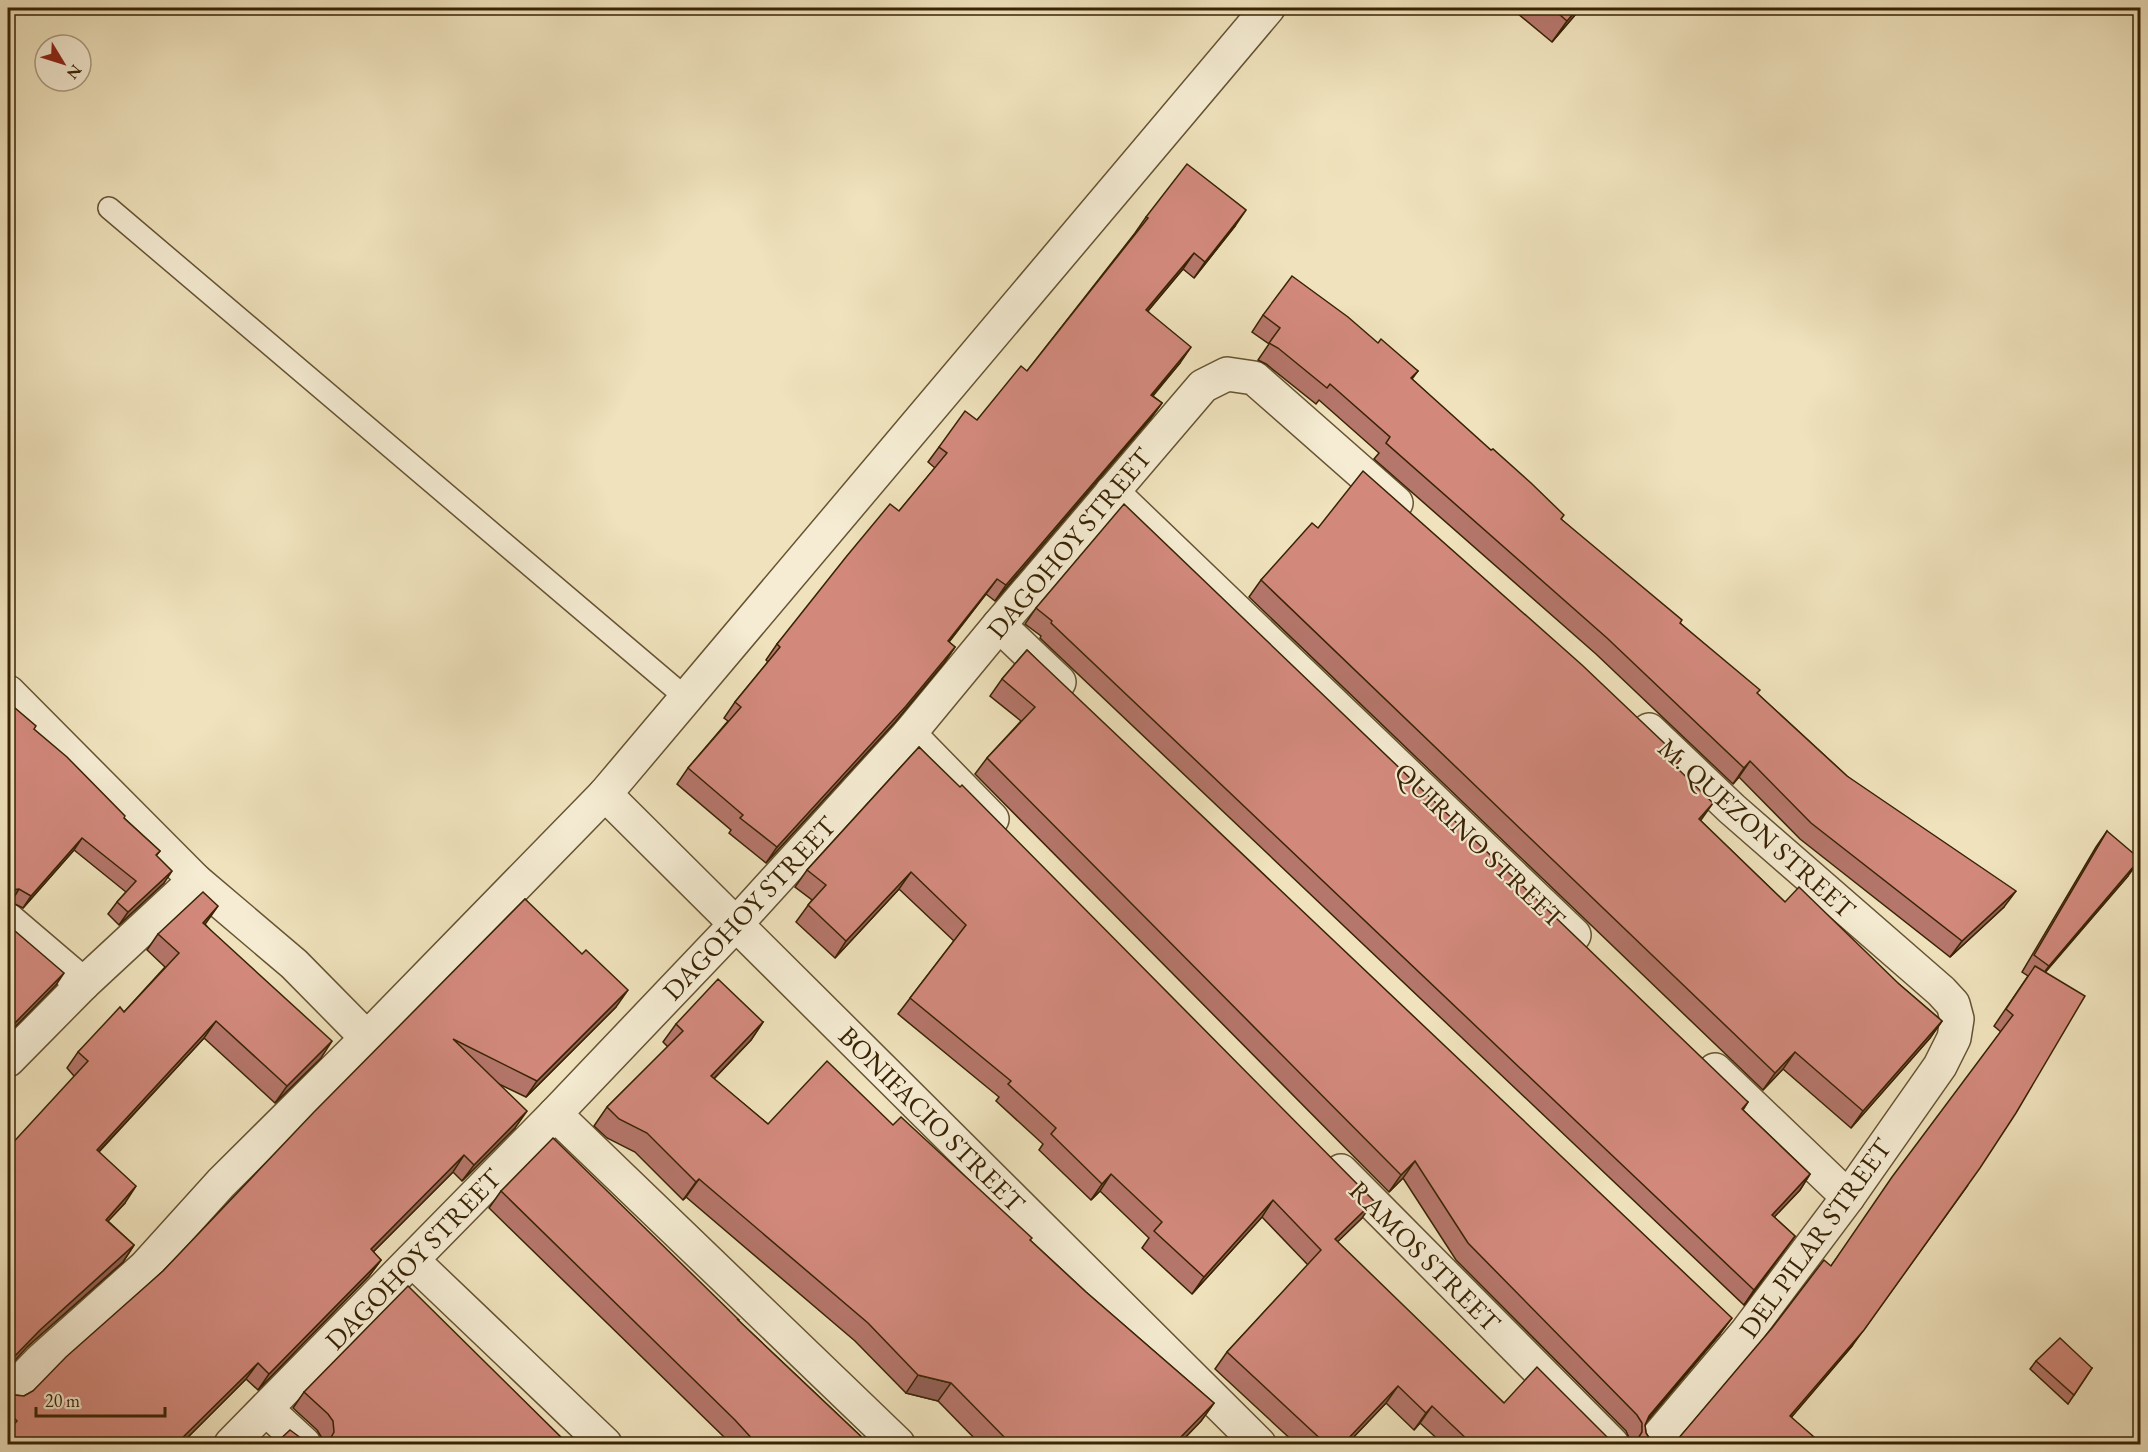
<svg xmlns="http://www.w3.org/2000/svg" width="2148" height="1452" viewBox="0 0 2148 1452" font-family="'EB Garamond',serif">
<rect width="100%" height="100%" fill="#efe2bc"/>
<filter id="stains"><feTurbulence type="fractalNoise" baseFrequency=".00333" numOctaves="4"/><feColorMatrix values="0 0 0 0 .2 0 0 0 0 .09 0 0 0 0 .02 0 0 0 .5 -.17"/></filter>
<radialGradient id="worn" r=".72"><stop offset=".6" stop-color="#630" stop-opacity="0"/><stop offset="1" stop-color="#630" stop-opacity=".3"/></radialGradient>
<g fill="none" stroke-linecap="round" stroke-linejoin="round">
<defs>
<polyline id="service" points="109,208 685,697"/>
<g id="minor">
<polyline points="1112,492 1574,935"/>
<polyline points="999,625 1059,682"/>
<polyline points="8,692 195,880 294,964 367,1038"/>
<polyline points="1649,730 1732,809 1941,991 1953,1004 1957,1019 1954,1038 1940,1066 1848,1197 1746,1333 1652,1444"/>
<polyline points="909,734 992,819"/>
<polyline points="605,794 1259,1444"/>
<polyline points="8,920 83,984"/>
<polyline points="8,1060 83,984 195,880"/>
<polyline points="1715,1070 1848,1197"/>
<polyline points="555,1114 898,1444"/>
<polyline points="1341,1171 1612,1444"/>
<polyline points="412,1260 605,1444"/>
<polyline points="8,1394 41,1360 145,1267 221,1183 367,1038 605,794 1268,8"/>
<polyline points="266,1409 304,1444"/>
<polyline points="231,1444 555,1114 736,924 909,734 999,625 1203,386 1227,374 1254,378 1396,503"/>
</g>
</defs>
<use href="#service" stroke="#665332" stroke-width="24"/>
<use href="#minor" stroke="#665332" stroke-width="36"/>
<use href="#service" stroke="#f5ecd3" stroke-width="21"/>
<use href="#minor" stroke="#f5ecd3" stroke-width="33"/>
</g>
<g fill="#b5766b" stroke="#392304" stroke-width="1.5">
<polygon points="1511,8 1581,8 1552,42"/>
<polygon points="1146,217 1235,226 1194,278 1183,269 1148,311 1180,363 1153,396 1162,403 1151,418 995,601 986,594 949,642 955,647 944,663 895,722 766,863 729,833 731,830 677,784 688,768 728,721 724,718 735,702 768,662 766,660 777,644 899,511 935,468 928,462 939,447 977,420 1027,371 1135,233"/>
<polygon points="1263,315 1378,343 1418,371 1412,379 1561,519 1680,623 1847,776 2004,907 1950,957 1800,839 1739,777 1733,784 1596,654 1374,459 1379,453 1319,400 1316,404 1266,364 1258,360 1269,344 1252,332"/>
<polygon points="1318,528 1676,767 1701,821 1785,902 1899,984 1942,1021 1930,1038 1851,1128 1783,1069 1763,1090 1249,597 1261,580"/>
<polygon points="1036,608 1748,1102 1743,1110 1810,1174 1800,1190 1774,1217 1795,1236 1744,1305 1040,638 1041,636 1025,624"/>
<polygon points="1027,650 1720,1334 1646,1422 1645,1425 1646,1433 1651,1441 1630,1444 1630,1440 1626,1431 1456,1260 1403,1178 1389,1192 975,774 987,758 1021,721 990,696 1002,679"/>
<polygon points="8,702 34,730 124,818 160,851 156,856 164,883 119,925 108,914 117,902 126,892 74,850 23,908 11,902 8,902"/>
<polygon points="919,747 1362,1218 1337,1242 1504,1403 1610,1440 1618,1444 1443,1444 1420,1423 1414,1430 1386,1403 1347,1444 1296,1444 1215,1369 1227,1352 1308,1265 1262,1217 1192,1294 1142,1248 1149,1238 1100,1191 1091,1200 1039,1150 1043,1144 996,1101 999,1097 898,1014 954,941 899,889 835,958 796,922 812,900 795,887 807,870"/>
<polygon points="2107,831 2128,876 2045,972 1852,1346 1791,1417 1678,1439 1831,1266 2001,1032 1994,1026 2028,976 2022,972 2096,847"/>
<polygon points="525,899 616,1007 526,1097 499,1084 515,1128 462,1181 453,1172 373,1252 381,1260 369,1276 258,1390 246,1379 181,1444 8,1444 8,1391 14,1395 24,1396 33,1391 163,1271"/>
<polygon points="205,924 321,1058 275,1103 204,1038 99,1152 125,1203 108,1221 134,1245 123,1262 28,1346 74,1076 67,1068 78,1052 124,1012 165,967 147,950 158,934"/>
<polygon points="763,1022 751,1040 714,1079 768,1124 893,1125 1030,1240 1086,1292 1214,1403 1201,1421 1179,1444 980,1444 938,1401 906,1393 855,1341 686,1197 683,1200 635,1152 607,1138 594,1126 607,1107 668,1047 663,1042 676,1024"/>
<polygon points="501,1191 739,1320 739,1321 869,1444 731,1444 723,1436 489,1208"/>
<polygon points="2036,1361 2092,1368 2068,1404 2030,1369"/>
<polygon points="304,1392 564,1440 322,1444 322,1438 317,1430 293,1408"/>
</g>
<g fill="#936057" stroke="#392304" stroke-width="1.5">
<polygon points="1578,8 1581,8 1552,42 1567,21"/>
<polygon points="1246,210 1235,226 1194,278 1205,262"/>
<polygon points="1194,253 1183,269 1135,326 1146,310"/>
<polygon points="1191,347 1180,363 1140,410 1151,395"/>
<polygon points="1162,403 1151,418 995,601 1006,585"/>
<polygon points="997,579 986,594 937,657 948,641"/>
<polygon points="955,647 944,663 895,722 766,863 777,847"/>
<polygon points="1750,761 1739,777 1733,784 1744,768"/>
<polygon points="1713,803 1701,820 1687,836 1699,819"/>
<polygon points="82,838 74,850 23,908 31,896"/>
<polygon points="2140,859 2128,876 2037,982 2049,966"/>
<polygon points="172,871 164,883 119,925 128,912"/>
<polygon points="911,872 899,889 835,958 846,941"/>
<polygon points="19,889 11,902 8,902 8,892 11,890"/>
<polygon points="2016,891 2004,907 1950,957 1962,941"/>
<polygon points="218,906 206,923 192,940 203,923"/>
<polygon points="64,973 56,985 8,1034 8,1030"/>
<polygon points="628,990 616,1007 526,1097 537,1081"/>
<polygon points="216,1021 204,1038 85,1166 97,1150"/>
<polygon points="1942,1021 1930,1038 1851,1128 1863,1111"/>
<polygon points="763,1022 751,1040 698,1095 711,1076"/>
<polygon points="332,1041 321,1058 275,1103 287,1086"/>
<polygon points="1795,1052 1783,1069 1763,1090 1775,1073"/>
<polygon points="527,1111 515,1128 462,1181 474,1165"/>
<polygon points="464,1155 453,1172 359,1266 371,1249"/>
<polygon points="1415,1161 1403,1178 1389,1192 1401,1175"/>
<polygon points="1111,1174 1100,1191 1091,1200 1102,1184"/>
<polygon points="1810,1174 1800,1190 1761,1231 1772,1215"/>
<polygon points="699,1179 686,1197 683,1200 696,1182"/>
<polygon points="1968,1185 1852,1346 1778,1433 1790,1416"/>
<polygon points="136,1186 125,1203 94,1236 106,1220"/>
<polygon points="1273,1200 1262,1217 1192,1294 1204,1277"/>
<polygon points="1374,1201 1362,1218 1323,1256 1335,1239"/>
<polygon points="1795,1236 1784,1251 1744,1305 1754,1290"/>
<polygon points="134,1245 123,1262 28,1346 8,1368 8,1363 40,1330"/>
<polygon points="381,1260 369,1276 258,1390 269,1374"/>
<polygon points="1732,1318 1720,1334 1642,1427 1649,1416"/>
<polygon points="258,1363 246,1379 181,1444 176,1444"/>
<polygon points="918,1375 951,1383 938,1401 906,1393"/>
<polygon points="1398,1386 1386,1403 1347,1444 1343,1444"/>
<polygon points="1214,1403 1201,1421 1179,1444 1174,1444"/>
<polygon points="1432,1406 1420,1423 1414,1430 1426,1413"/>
</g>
<g fill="#d2897c" stroke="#392304" stroke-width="1.5">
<polygon points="1552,8 1578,8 1567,21"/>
<polygon points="1187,164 1246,210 1205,262 1194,253 1146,310 1191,347 1151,395 1162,403 1006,585 997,579 948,641 955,647 906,706 777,847 740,818 743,815 688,768 741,707 735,702 780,647 777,644 846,557 890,504 899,511 947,453 939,447 965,411 977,420 1021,366 1027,371 1148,218 1146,217"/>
<polygon points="1292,276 1348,317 1378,343 1381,339 1418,371 1411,378 1491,450 1493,449 1531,483 1564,515 1561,519 1682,620 1680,623 1760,690 1757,693 1847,776 2016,891 1962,941 1811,823 1750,761 1744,768 1607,638 1386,443 1390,437 1330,384 1327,388 1278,348 1269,343 1280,328 1263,315"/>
<polygon points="1363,471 1582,665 1681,759 1675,766 1713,803 1699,819 1785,902 1799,887 1899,984 1942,1021 1863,1111 1795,1052 1775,1073 1261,580 1312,523 1318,528"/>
<polygon points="1124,504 1748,1102 1742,1109 1810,1174 1772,1215 1795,1236 1754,1290 1051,623 1052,621 1036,608"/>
<polygon points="1027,650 1732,1318 1649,1416 1645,1425 1646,1433 1651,1441 1658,1444 1630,1444 1637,1440 1642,1432 1642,1423 1637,1415 1468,1243 1415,1161 1401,1175 987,758 1035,707 1002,679"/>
<polygon points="8,702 36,726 34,729 67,757 125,816 124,818 160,851 156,855 172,871 128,912 117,902 136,881 82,838 31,896 19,889 11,890 8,892"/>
<polygon points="919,747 960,787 962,785 1374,1201 1335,1239 1504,1403 1537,1367 1610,1440 1618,1444 1472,1444 1432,1406 1426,1413 1398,1386 1343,1444 1326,1444 1227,1352 1321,1250 1273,1200 1204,1277 1154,1231 1162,1222 1111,1174 1102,1184 1051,1134 1056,1128 1008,1084 1011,1081 910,998 966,925 911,872 846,941 808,905 826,885 807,870"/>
<polygon points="2107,831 2140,859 2049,966 2034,955"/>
<polygon points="203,892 218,906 203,923 332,1041 287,1086 216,1021 97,1150 136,1186 106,1220 134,1245 40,1330 8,1363 8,1148 88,1061 78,1052 120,1007 124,1012 179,953 158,934"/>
<polygon points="525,899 582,954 586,950 628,990 537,1081 453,1039 527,1111 474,1165 464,1155 371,1249 381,1260 269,1374 258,1363 176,1444 8,1444 8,1431 17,1421 8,1411 8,1391 14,1395 24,1396 33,1391 66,1357 163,1271 314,1112"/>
<polygon points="8,925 64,973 8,1030"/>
<polygon points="2035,966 2085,996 2016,1113 1980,1168 1864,1330 1790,1416 1822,1444 1670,1444 1678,1439 1772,1328 1824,1260 1831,1266 1892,1177 2013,1015 2006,1009"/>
<polygon points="718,979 763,1022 711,1076 768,1124 827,1061 893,1125 901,1117 1032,1238 1030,1240 1086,1292 1214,1403 1174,1444 1011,1444 951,1383 918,1375 868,1323 699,1179 696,1182 647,1133 619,1119 607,1107 683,1031 676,1024"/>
<polygon points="553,1138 739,1320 737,1319 869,1444 754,1444 756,1443 735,1420 501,1191"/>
<polygon points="408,1286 564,1440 574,1444 322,1444 329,1441 334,1432 333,1421 328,1414 304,1392"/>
<polygon points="2060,1338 2092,1368 2074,1395 2036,1361"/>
<polygon points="290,1430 309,1444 275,1444"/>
</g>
<g text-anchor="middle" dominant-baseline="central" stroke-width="4.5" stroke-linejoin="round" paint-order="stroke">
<g font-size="27" fill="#392304" stroke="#f5ecd3">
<text transform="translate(1069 543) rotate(-50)">DAGOHOY STREET</text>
<text transform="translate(1757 828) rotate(42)">M. QUEZON STREET</text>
<text transform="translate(1480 845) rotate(44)">QUIRINO STREET</text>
<text transform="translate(749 908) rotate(-47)">DAGOHOY STREET</text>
<text transform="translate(932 1119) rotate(45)">BONIFACIO STREET</text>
<text transform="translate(1815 1238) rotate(-54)">DEL PILAR STREET</text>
<text transform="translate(1425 1256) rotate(45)">RAMOS STREET</text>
<text transform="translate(413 1259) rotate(-46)">DAGOHOY STREET</text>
</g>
</g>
<rect width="2148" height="1452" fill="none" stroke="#efe2bc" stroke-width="30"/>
<rect x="9" y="9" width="2130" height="1434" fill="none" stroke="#392304" stroke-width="3"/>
<rect x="15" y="15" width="2118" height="1422" fill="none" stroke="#392304" stroke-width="1.5"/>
<g transform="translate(63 63) rotate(128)"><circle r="28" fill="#f5ecd3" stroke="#aa9c80" stroke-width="1.5"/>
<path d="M0-4.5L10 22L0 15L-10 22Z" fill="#8f2418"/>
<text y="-9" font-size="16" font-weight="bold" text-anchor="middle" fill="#392304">N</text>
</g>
<path d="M36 1407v9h129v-9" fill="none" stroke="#392304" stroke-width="3"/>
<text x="45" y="1407" font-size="18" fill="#392304" stroke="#f5ecd3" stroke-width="4.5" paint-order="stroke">20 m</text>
<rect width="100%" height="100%" filter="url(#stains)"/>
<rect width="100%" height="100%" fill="url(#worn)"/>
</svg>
